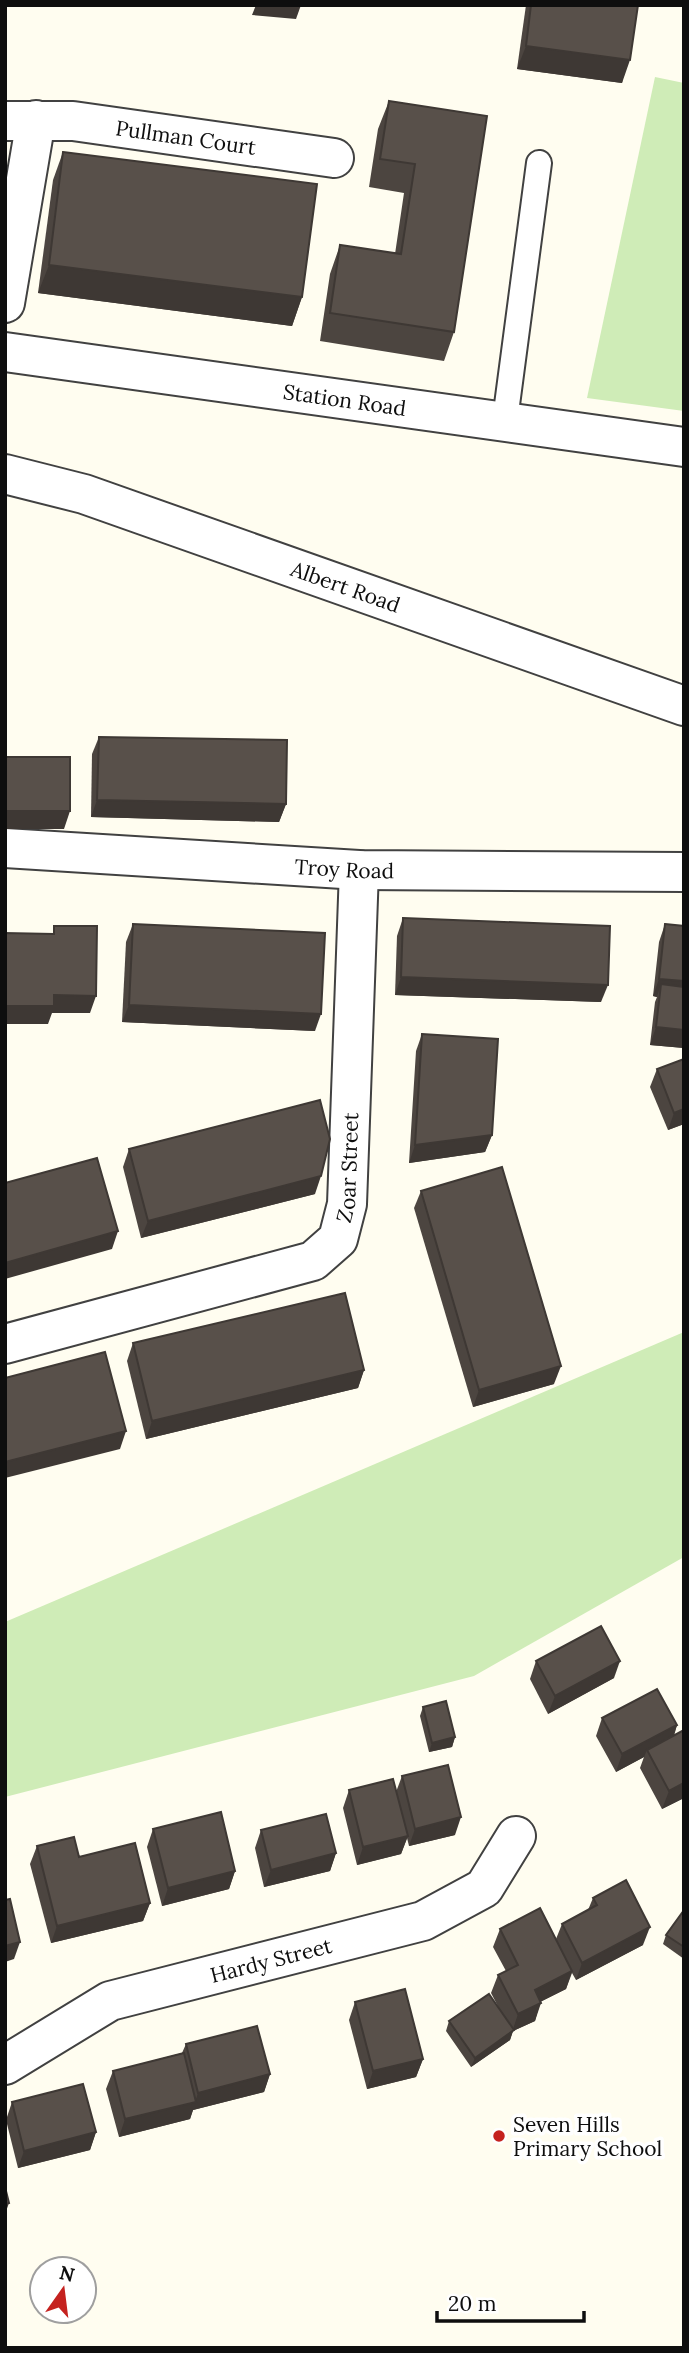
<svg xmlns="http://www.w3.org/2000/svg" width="689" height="2353" viewBox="0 0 689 2353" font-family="Lora,serif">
<rect width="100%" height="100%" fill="#fffdf0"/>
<g fill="#cfecb7">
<polygon points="655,77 684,83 684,411 587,398"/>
<polygon points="684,1332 684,1557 474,1676 5,1797 5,1622"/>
</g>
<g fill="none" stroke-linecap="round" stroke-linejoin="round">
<defs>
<polyline id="service" points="505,420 539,163"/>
<g id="minor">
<path id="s1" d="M5 121H73L334 158"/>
<polyline points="5,303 36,120"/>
<path id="s2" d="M5 352 684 447"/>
<path id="s3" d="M5 848 359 870 684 872"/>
<path id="s4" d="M5 1344 313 1261 338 1239 347 1204 359 870"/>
<path id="s5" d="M5 2065 110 2001 423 1921 484 1888 516 1836"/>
</g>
<g id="tertiary">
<path id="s6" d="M5 474 84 494 684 706"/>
</g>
</defs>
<use href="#service" stroke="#414141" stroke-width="28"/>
<use href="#minor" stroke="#414141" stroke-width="42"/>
<use href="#tertiary" stroke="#414141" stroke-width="42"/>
<use href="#service" stroke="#fff" stroke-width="24"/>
<use href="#minor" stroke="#fff" stroke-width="38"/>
<use href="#tertiary" stroke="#fff" stroke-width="38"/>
</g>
<g fill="#4c4540">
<polygon points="526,5 638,5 622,83 517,69"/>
<polygon points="389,101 487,116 454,332 444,361 320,341 330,274 340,245 395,254 404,193 369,187 378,129"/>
<polygon points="63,152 302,297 292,326 38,293 53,180"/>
<polygon points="99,737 286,804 279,822 91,817 92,754"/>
<polygon points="403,918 601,1002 395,995 397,936"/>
<polygon points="133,924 315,1031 122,1022 126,942"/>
<polygon points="665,924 684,1048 650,1045 655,1002 657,997 653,996 659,942"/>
<polygon points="422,1034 492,1135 485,1152 409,1163 416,1051"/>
<polygon points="684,1059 684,1124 668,1130 650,1087 657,1069"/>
<polygon points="129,1149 315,1194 141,1238 123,1167"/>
<polygon points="421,1191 554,1384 473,1407 414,1208"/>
<polygon points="133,1343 364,1370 358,1388 146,1439 127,1361"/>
<polygon points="536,1661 614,1678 548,1714 530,1679"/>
<polygon points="423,1707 455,1737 452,1747 429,1752 420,1716"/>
<polygon points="602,1718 677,1725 674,1736 684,1730 684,1798 662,1809 640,1768 644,1757 616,1772 596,1736"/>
<polygon points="402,1776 455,1835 409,1846 407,1838 401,1854 357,1865 343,1808 349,1790 396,1792"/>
<polygon points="153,1829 235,1871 229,1889 162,1906 147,1847"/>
<polygon points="261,1830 336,1853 330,1871 264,1887 255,1848"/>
<polygon points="37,1846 150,1903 143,1921 51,1943 30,1864"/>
<polygon points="593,1898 643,1945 576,1980 572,1973 566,1989 540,2002 535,2021 513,2031 510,2040 471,2067 446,2031 449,2021 502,2014 491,1993 498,1975 506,1971 493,1947 500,1929 556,1939 562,1924 588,1910"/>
<polygon points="684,1910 684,1959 663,1944 666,1935"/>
<polygon points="355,2002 423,2059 416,2077 367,2089 349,2020"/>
<polygon points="186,2044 270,2074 264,2092 193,2110 190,2119 119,2137 106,2089 113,2071 182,2053"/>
<polygon points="12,2102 96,2132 90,2150 18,2168 6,2120"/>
</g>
<g fill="#3e3834">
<polygon points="256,5 301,5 296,19 252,15"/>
<polygon points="526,46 630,60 622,83 517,69"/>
<polygon points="49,265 302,297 292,326 38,293"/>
<polygon points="97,800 286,804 279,822 91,817"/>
<polygon points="5,811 70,811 64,829 5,829"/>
<polygon points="401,977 608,985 601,1002 395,995"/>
<polygon points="659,979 684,981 684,999 661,984 657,997 653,996"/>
<polygon points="54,995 96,996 90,1013 52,1013 48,1024 5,1024 5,1006"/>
<polygon points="129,1005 321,1014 315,1031 122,1022"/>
<polygon points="656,1027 684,1030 684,1048 650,1045"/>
<polygon points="684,1109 684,1124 668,1130 674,1113"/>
<polygon points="492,1135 485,1152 409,1163 415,1145"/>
<polygon points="321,1176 315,1194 141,1238 148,1221"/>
<polygon points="118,1231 112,1249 5,1279 5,1263"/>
<polygon points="561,1366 554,1384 473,1407 479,1390"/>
<polygon points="364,1370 358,1388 146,1439 152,1421"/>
<polygon points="126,1431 120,1449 5,1478 5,1462"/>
<polygon points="620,1661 614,1678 548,1714 555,1696"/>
<polygon points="677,1725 671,1743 647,1750 644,1757 616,1772 622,1754"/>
<polygon points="455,1737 452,1747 429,1752 432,1743"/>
<polygon points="684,1783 684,1798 662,1809 669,1791"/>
<polygon points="461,1817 455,1835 409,1846 415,1829"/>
<polygon points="408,1836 401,1854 357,1865 363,1847"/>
<polygon points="336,1853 330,1871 264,1887 271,1870"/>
<polygon points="235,1871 229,1889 162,1906 168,1888"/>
<polygon points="150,1903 143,1921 51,1943 57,1926"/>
<polygon points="650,1927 643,1945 576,1980 582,1963"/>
<polygon points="20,1942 14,1959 5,1962 5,1946"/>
<polygon points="572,1971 566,1989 528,2008 535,1990"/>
<polygon points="541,2003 535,2021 513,2031 510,2040 471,2067 475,2058 512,2032 518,2014"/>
<polygon points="423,2059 416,2077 367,2089 373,2071"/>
<polygon points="270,2074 264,2092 193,2110 190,2119 119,2137 125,2119 195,2102 198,2093"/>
<polygon points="96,2132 90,2150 18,2168 24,2151"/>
<polygon points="9,2203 5,2214 5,2204"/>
</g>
<g fill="#58504a" stroke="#3e3834" stroke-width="2">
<polygon points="531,5 638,5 630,60 526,46"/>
<polygon points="389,101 487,116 454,332 330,313 340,245 401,254 415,164 380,159"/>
<polygon points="63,152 317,184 302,297 49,265"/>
<polygon points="99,737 287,740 286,804 97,800"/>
<rect x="5" y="757" width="65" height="54"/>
<polygon points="403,918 610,926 608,985 401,977"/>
<polygon points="133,924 325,933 321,1014 129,1005"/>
<polygon points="665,924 684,926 684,981 659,979"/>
<polygon points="54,926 97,926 96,996 54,995 54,1006 5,1006 5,933 54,934"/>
<polygon points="661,984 684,987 684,1030 656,1027"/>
<polygon points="422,1034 498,1039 492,1135 415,1145"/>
<polygon points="684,1059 684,1109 674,1113 657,1069"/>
<polygon points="320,1100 330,1139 321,1176 148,1221 129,1149"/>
<polygon points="97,1158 118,1231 5,1263 5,1183"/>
<polygon points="502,1167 561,1366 479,1390 421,1191"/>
<polygon points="345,1293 364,1370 152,1421 133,1343"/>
<polygon points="105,1352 126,1431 5,1462 5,1378"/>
<polygon points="601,1626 620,1661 555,1696 536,1661"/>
<polygon points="657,1689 677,1725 622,1754 602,1718"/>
<polygon points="446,1701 455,1737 432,1743 423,1707"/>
<polygon points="684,1730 684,1783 669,1791 647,1750"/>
<polygon points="448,1765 461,1817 415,1829 402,1776"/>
<polygon points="393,1779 408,1836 363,1847 349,1790"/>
<polygon points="221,1812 235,1871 168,1888 153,1829"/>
<polygon points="326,1814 336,1853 271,1870 261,1830"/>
<polygon points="74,1837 79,1857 135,1843 150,1903 57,1926 37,1846"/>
<polygon points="626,1880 650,1927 582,1963 562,1924 597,1905 593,1898"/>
<polygon points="10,1899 20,1942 5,1946 5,1900"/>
<polygon points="540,1908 572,1971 535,1990 541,2003 518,2014 498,1975 518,1965 500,1929"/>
<polygon points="684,1910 684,1947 666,1935"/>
<polygon points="405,1989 423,2059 373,2071 355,2002"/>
<polygon points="489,1994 514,2030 475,2058 449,2021"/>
<polygon points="257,2026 270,2074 198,2093 186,2044"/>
<polygon points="184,2053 196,2102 125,2119 113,2071"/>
<polygon points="83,2084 96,2132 24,2151 12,2102"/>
<polygon points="5,2187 9,2203 5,2204"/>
</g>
<circle fill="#c5221f" stroke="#fff" stroke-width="2.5" cx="499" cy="2136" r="7"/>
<g text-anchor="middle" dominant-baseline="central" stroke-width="7" stroke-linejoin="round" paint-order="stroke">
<g font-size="21" fill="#0e0e0e" stroke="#fff">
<text stroke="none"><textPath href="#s1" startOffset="182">Pullman Court</textPath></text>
<text stroke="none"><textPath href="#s2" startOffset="343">Station Road</textPath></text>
<text stroke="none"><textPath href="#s6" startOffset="359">Albert Road</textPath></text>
<text stroke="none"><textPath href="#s3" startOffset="340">Troy Road</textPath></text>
<text stroke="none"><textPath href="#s4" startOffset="425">Zoar Street</textPath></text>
<text stroke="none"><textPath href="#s5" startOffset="289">Hardy Street</textPath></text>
</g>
<g font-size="21" fill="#0e0e0e" stroke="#fff" text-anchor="start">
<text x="513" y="2124">Seven Hills<tspan x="513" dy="24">Primary School</tspan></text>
</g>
</g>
<rect width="689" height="2353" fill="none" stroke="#0e0e0e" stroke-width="14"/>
<g transform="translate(63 2290) rotate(14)"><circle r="33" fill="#ffffff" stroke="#9f9f9f" stroke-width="2"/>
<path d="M0-5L12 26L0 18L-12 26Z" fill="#c5221f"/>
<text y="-10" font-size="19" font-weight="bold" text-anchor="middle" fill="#0e0e0e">N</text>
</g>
<path d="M437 2311v10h147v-10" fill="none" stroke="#0e0e0e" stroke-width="3.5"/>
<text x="448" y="2311" font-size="21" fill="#0e0e0e" stroke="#ffffff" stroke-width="5" paint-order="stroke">20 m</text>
</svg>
